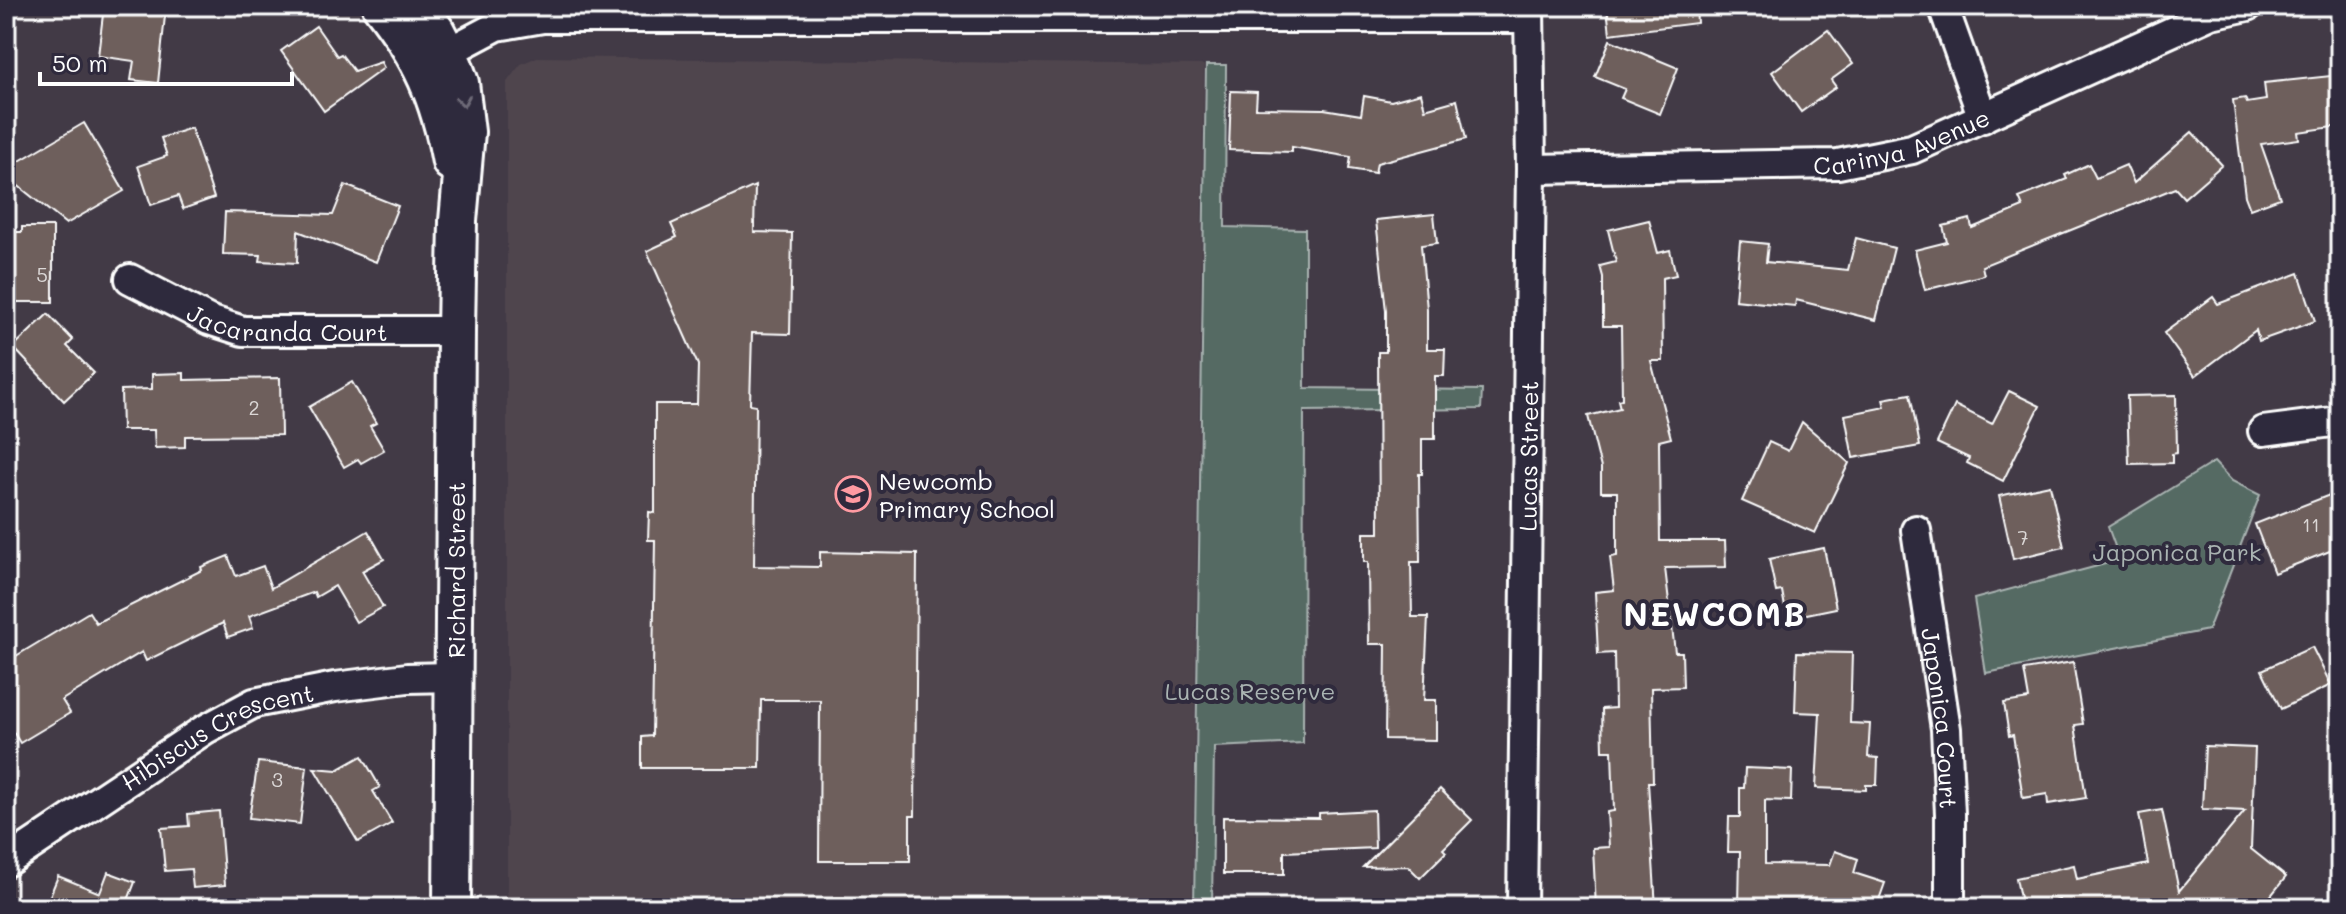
<svg xmlns="http://www.w3.org/2000/svg" width="2346" height="914" viewBox="0 0 2346 914" font-family="Mali,sans-serif">
<rect width="100%" height="100%" fill="#423a46"/>
<filter id="ink" filterUnits="userSpaceOnUse"><feTurbulence type="fractalNoise" baseFrequency=".0125" numOctaves="2"/><feDisplacementMap in="SourceGraphic" scale="16" xChannelSelector="R" yChannelSelector="G"/><feConvolveMatrix kernelMatrix="1 2 1 2 8 2 1 2 1" color-interpolation-filters="sRGB"/></filter>
<g filter="url(#ink)">
<polygon fill="#4f454d" points="537,57 1204,65 1192,908 510,908 507,905 507,82 521,64"/>
<g fill="#546a64" stroke="#aab4b2" stroke-width="2">
<polygon points="1206,65 1226,65 1225,227 1305,229 1305,388 1482,390 1481,409 1304,411 1303,743 1214,747 1212,908 1194,908"/>
<polygon points="2214,462 2232,481 2260,495 2208,630 1986,673 1974,599 2120,560 2108,527"/>
</g>
<g fill="#6e5e5c" stroke="#fff" stroke-width="2">
<polygon points="104,6 166,6 158,83 131,80 134,61 98,56"/>
<polygon points="1621,6 1696,6 1697,23 1610,34 1607,8"/>
<polygon points="316,26 337,56 341,54 354,71 381,62 384,68 324,111 281,51"/>
<polygon points="1828,30 1853,64 1831,80 1836,87 1801,112 1772,72"/>
<polygon points="1610,40 1678,68 1660,114 1621,98 1625,89 1595,77"/>
<polygon points="2340,75 2340,126 2298,132 2299,139 2261,144 2280,198 2250,209 2245,196 2233,100 2245,98 2247,103 2266,100 2264,83"/>
<polygon points="1231,91 1257,92 1256,108 1324,109 1361,115 1364,96 1391,101 1421,93 1425,109 1457,100 1466,139 1377,163 1375,173 1349,169 1351,157 1292,147 1292,152 1229,150"/>
<polygon points="84,123 124,191 66,224 6,176 6,169"/>
<polygon points="191,128 214,198 183,209 178,196 151,205 138,166 167,156 161,138"/>
<polygon points="2192,132 2222,165 2184,198 2175,188 1982,266 1984,275 1925,290 1915,250 1947,242 1943,226 1970,219 1972,228 2023,207 2019,198 2067,179 2065,175 2089,164 2096,178 2126,165 2134,183"/>
<polygon points="345,185 398,206 376,262 298,231 297,263 260,261 261,255 223,254 225,212 333,215"/>
<polygon points="755,186 754,232 792,233 790,334 752,333 750,404 756,405 754,566 820,567 820,552 917,554 915,816 910,816 910,861 819,861 820,700 761,700 760,768 642,768 642,737 652,736 655,540 648,540 649,512 655,513 655,404 697,404 698,365 647,251 677,237 671,224"/>
<polygon points="1434,214 1437,243 1421,245 1427,309 1427,349 1445,349 1444,376 1435,376 1435,439 1422,439 1422,474 1419,474 1420,562 1411,562 1412,617 1428,617 1424,700 1436,700 1436,740 1385,739 1386,644 1369,644 1368,562 1364,562 1364,533 1379,533 1378,352 1386,352 1386,311 1376,220"/>
<polygon points="1649,220 1658,253 1670,250 1676,275 1662,278 1663,361 1651,361 1671,438 1659,441 1660,541 1725,541 1726,567 1665,568 1675,652 1682,652 1683,687 1651,688 1653,782 1648,782 1656,908 1596,908 1593,848 1609,847 1607,812 1614,811 1612,751 1603,751 1602,709 1615,708 1614,653 1598,654 1595,592 1614,590 1610,557 1617,556 1617,492 1601,492 1601,468 1588,416 1620,408 1618,400 1622,399 1621,326 1603,326 1603,277 1600,266 1616,262 1608,230"/>
<polygon points="22,227 53,227 53,302 6,302 6,232 22,232"/>
<polygon points="1856,238 1894,248 1876,320 1796,300 1795,306 1735,300 1740,241 1768,244 1766,262 1848,270"/>
<polygon points="2299,273 2315,321 2259,341 2256,330 2195,376 2164,333 2213,297 2218,304"/>
<polygon points="48,314 73,340 67,346 94,373 64,401 13,347"/>
<polygon points="184,373 184,380 280,378 281,435 185,436 185,447 155,448 154,430 122,430 121,390 152,389 152,374"/>
<polygon points="352,382 376,423 370,426 384,450 361,463 358,459 344,467 309,407"/>
<polygon points="2009,391 2040,406 2003,481 1967,463 1969,458 1937,443 1955,405 1992,424"/>
<polygon points="1910,394 1920,446 1853,458 1845,415 1885,407 1883,399"/>
<polygon points="2176,395 2177,453 2172,454 2172,463 2129,464 2127,396"/>
<polygon points="1802,422 1849,463 1815,533 1742,501 1769,442 1788,451"/>
<polygon points="2050,485 2064,547 2013,559 1999,496"/>
<polygon points="2340,491 2340,547 2274,573 2255,524"/>
<polygon points="368,531 384,559 362,571 383,607 356,622 335,586 316,597 314,592 249,616 253,628 228,637 223,623 146,661 142,652 62,700 70,713 20,743 6,720 6,662 89,612 96,623 202,570 201,567 228,556 236,576 263,566 271,588"/>
<polygon points="1824,548 1836,608 1787,618 1782,591 1776,592 1769,559"/>
<polygon points="2312,647 2331,685 2281,709 2262,670"/>
<polygon points="1797,652 1852,653 1850,723 1870,724 1868,757 1878,758 1877,785 1866,785 1866,790 1816,788 1820,713 1795,712"/>
<polygon points="2073,662 2083,724 2075,725 2086,798 2048,804 2047,794 2023,798 2013,735 2009,736 2004,703 2029,699 2024,670"/>
<polygon points="2205,746 2255,748 2251,849 2286,877 2261,908 2061,908 2059,900 2022,908 2016,878 2074,865 2077,879 2148,864 2139,814 2162,810 2179,891 2245,811 2202,809"/>
<polygon points="362,756 380,787 373,791 392,823 358,842 314,768 337,770"/>
<polygon points="258,762 307,767 300,824 249,818"/>
<polygon points="1745,768 1792,770 1791,801 1765,800 1765,864 1830,865 1835,851 1858,859 1854,873 1885,883 1876,908 1739,908 1740,852 1728,852 1729,817 1740,817 1740,788 1744,788"/>
<polygon points="1440,789 1472,820 1443,849 1446,852 1420,878 1408,866 1363,867"/>
<polygon points="1374,810 1375,848 1284,852 1284,874 1223,874 1223,817 1319,818 1319,813"/>
<polygon points="219,811 225,885 193,888 191,869 165,871 161,828 189,826 188,814"/>
<polygon points="108,872 135,882 127,903 135,908 45,908 58,876 100,893"/>
</g>
<g fill="none" stroke-linecap="round" stroke-linejoin="round">
<defs>
<g id="minor">
<polyline points="1943,6 1983,118"/>
<polyline points="448,52 497,26 543,18 1529,18"/>
<path id="s1" d="M1531 169 1838 164 1912 149 2211 14 2248 6"/>
<path id="s2" d="M130 279 209 320 243 331H456"/>
<polyline points="2263,431 2340,421"/>
<path id="s3" d="M1916 530 1946 729 1950 814V908"/>
<path id="s4" d="M6 862 204 730 254 703 335 687 407 678 454 677"/>
<path id="s5" d="M1522 908 1531 169 1529 6"/>
</g>
<g id="tertiary">
<path d="M381 6C421 57 439 97 451 162"/>
<polyline points="418,6 436,31 454,66 460,83 466,132 458,221 456,331 452,908"/>
</g>
</defs>
<use href="#minor" stroke="#fff" stroke-width="34"/>
<use href="#tertiary" stroke="#fff" stroke-width="42"/>
<use href="#minor" stroke="#2f2a3d" stroke-width="28"/>
<use href="#tertiary" stroke="#2f2a3d" stroke-width="36"/>
</g>
<defs><path id="oneway-chevron" d="M-2-3.5L2.5 0L-2 3.5" fill="none" stroke-width="1.6" stroke-linecap="round" stroke-linejoin="round" transform="scale(2)"/></defs>
<use stroke="#6d6a77" href="#oneway-chevron" transform="translate(463 101) rotate(81)"/>
</g>
<defs>
<symbol id="school-ring" viewBox="-11 -11 22 22"><circle r="9.5" fill="#2f2a3d" stroke="#ff9aa2" stroke-width="1.5"/><path d="M0-5L7-2L0 1L-7-2ZM-4 1L0 2.5L4 1V4Q0 6-4 4Z" fill="#ff9aa2"/></symbol>
</defs>
<g fill-rule="evenodd">
<use href="#school-ring" x="833" y="474" width="40" height="40"/>
</g>
<g text-anchor="middle" dominant-baseline="central" stroke-width="8" stroke-linejoin="round" paint-order="stroke">
<g font-size="20" fill="#dbd7d6">
<text x="42" y="274">5</text>
<text x="254" y="407">2</text>
<text x="2311" y="524">11</text>
<text x="2023" y="537">7</text>
<text x="277" y="779">3</text>
</g>
<g font-size="24" fill="#fff" stroke="#2f2a3d">
<text stroke="none"><textPath href="#s1" startOffset="374">Carinya Avenue</textPath></text>
<text stroke="none"><textPath href="#s2" startOffset="168">Jacaranda Court</textPath></text>
<text stroke="none"><textPath href="#s5" startOffset="452">Lucas Street</textPath></text>
<text transform="translate(455 570) rotate(-90)">Richard Street</text>
<text stroke="none"><textPath href="#s3" startOffset="190">Japonica Court</textPath></text>
<text stroke="none"><textPath href="#s4" startOffset="248">Hibiscus Crescent</textPath></text>
</g>
<g font-size="24" fill="#fff" stroke="#2f2a3d" text-anchor="start">
<text x="879" y="480">Newcomb<tspan x="879" dy="28">Primary School</tspan></text>
</g>
<g font-size="24" fill="#aab4b2" stroke="#2f2a3d">
<text x="2177" y="551">Japonica Park</text>
<text x="1250" y="690">Lucas Reserve</text>
</g>
<g font-size="32" font-weight="bold" letter-spacing="2" fill="#fff" stroke="#2f2a3d">
<text x="1715" y="613">NEWCOMB</text>
</g>
</g>
<rect width="2346" height="914" fill="none" stroke="#2f2a3d" stroke-width="32"/>
<rect x="16" y="16" width="2314" height="882" fill="none" stroke="#fff" stroke-width="3" filter="url(#ink)"/>
<path d="M40 72v12h252v-12" fill="none" stroke="#ffffff" stroke-width="4"/>
<text x="52" y="72" font-size="24" fill="#ffffff" stroke="#2f2a3d" stroke-width="6" paint-order="stroke">50 m</text>
</svg>
